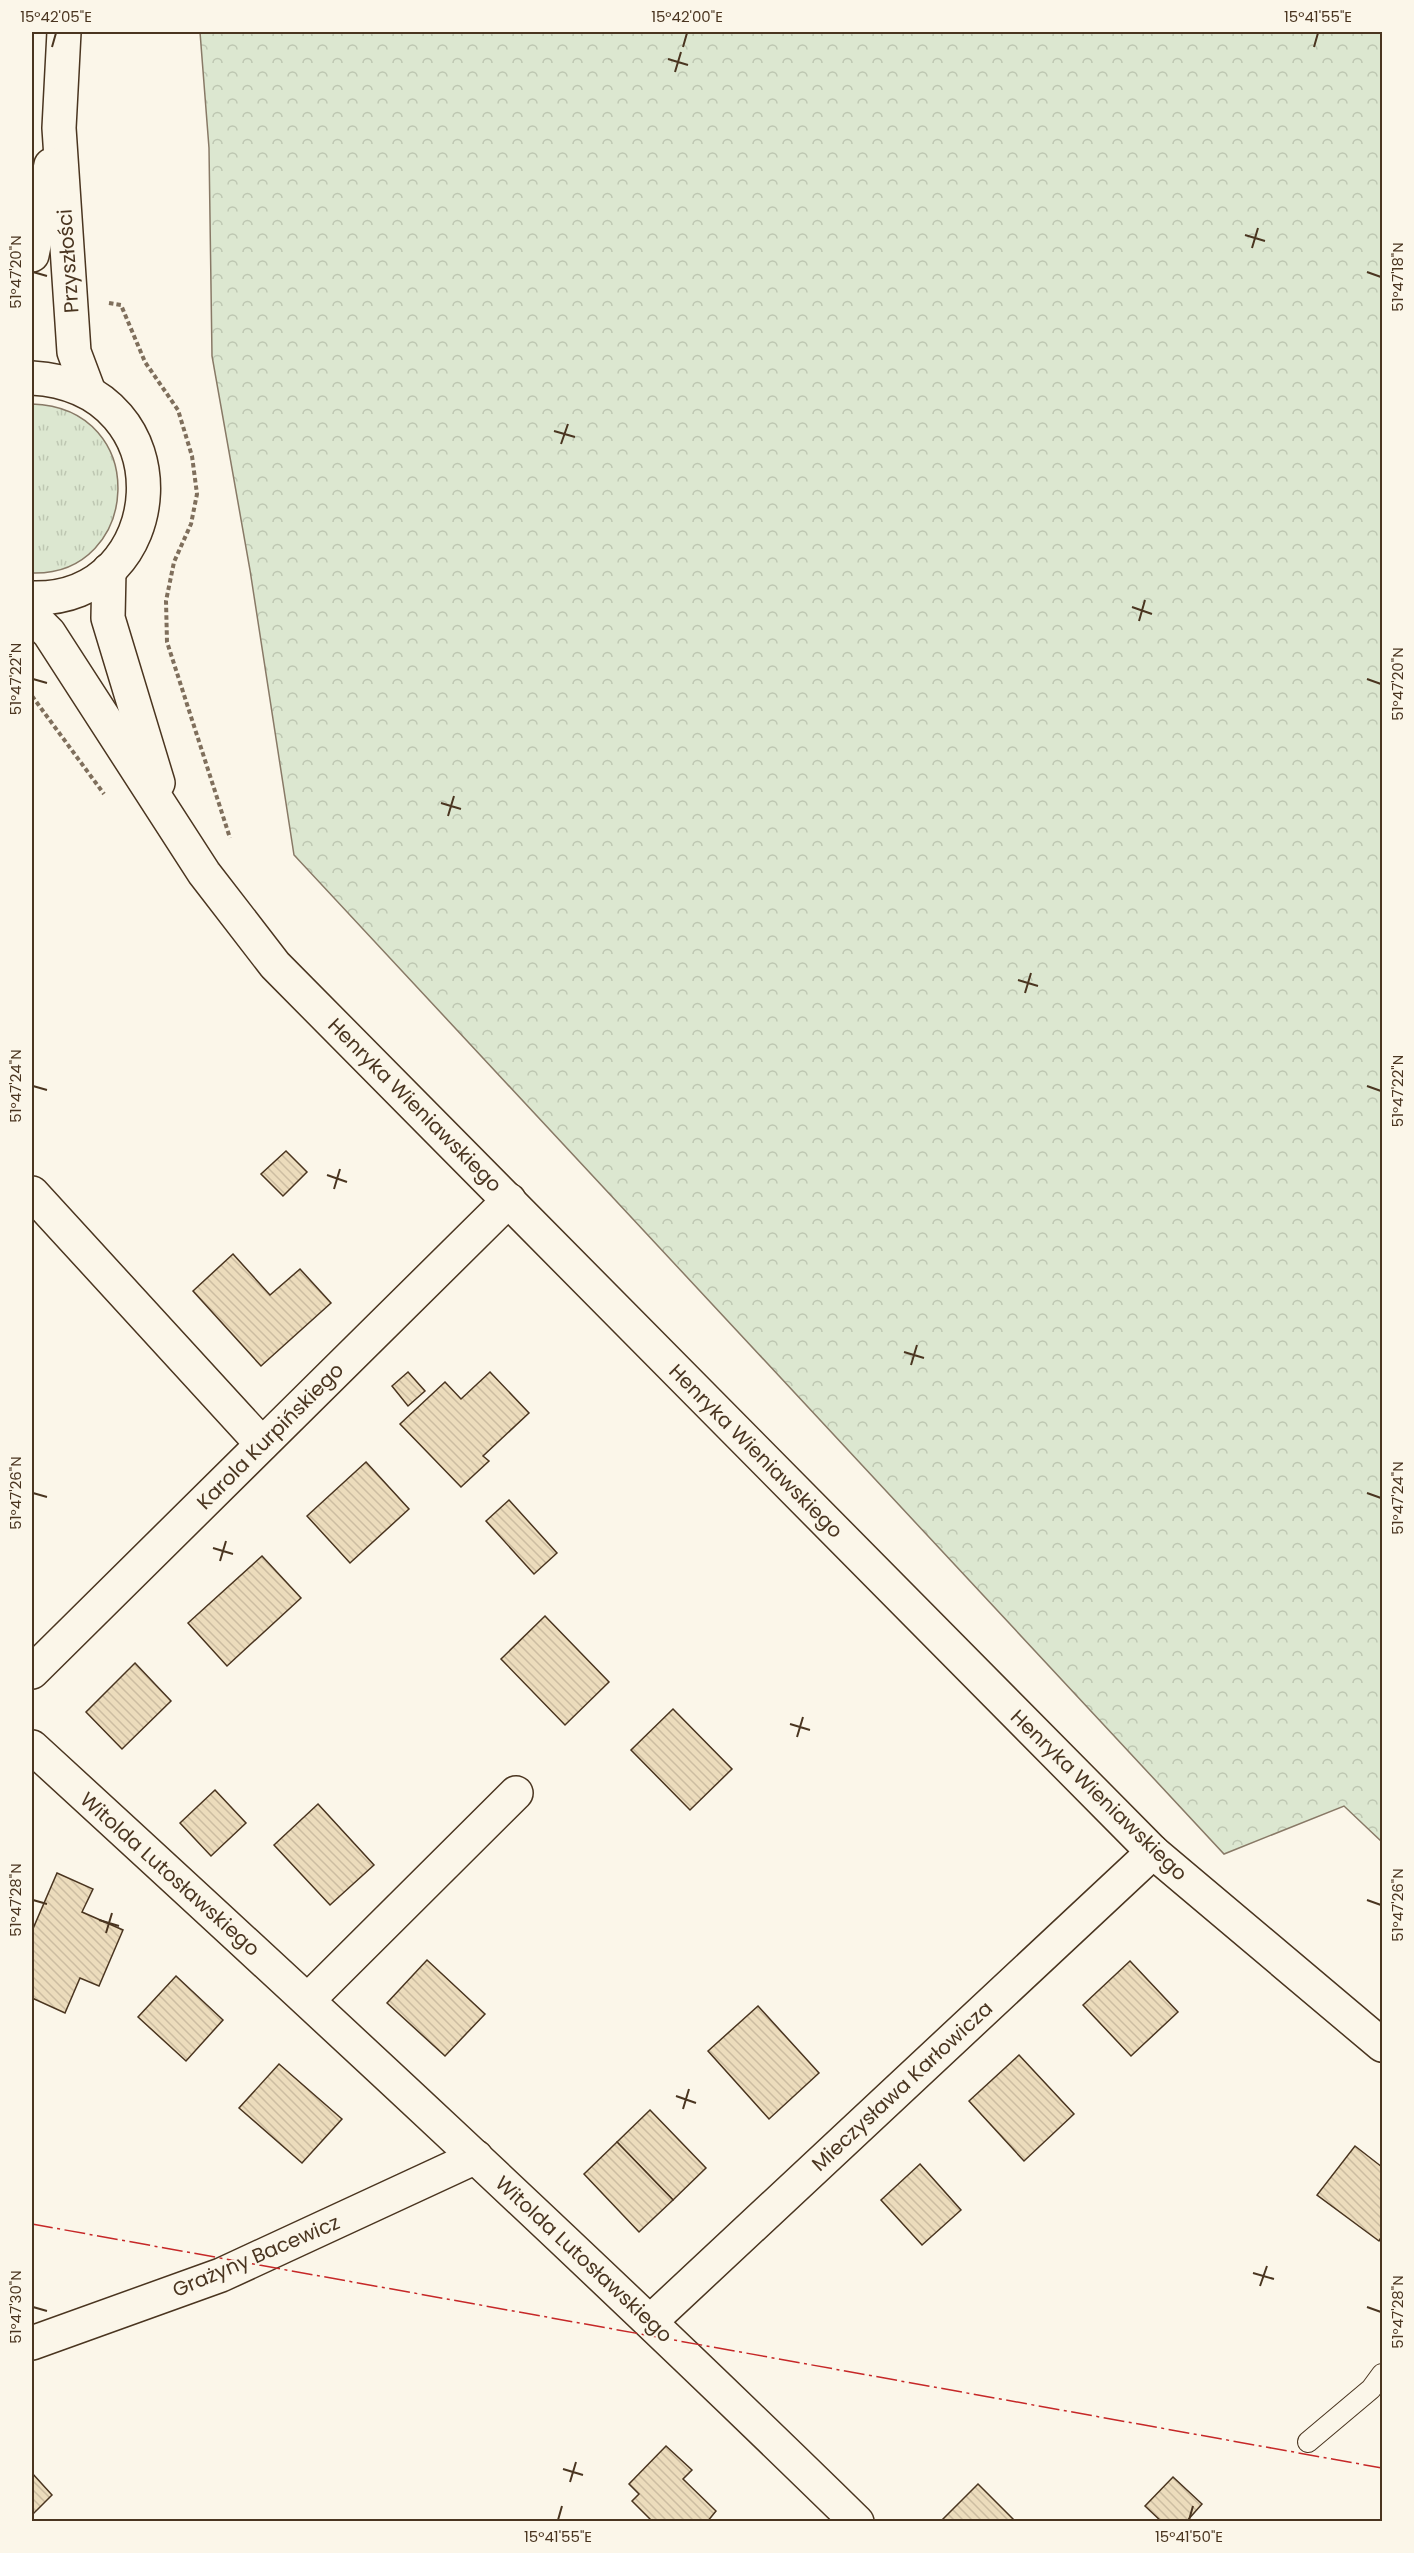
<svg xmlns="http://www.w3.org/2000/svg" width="1414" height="2553" viewBox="0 0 1414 2553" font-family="Poppins,sans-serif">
<defs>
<pattern id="grass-tufts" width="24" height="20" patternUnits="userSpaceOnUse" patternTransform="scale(1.5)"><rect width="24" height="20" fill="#dce7d0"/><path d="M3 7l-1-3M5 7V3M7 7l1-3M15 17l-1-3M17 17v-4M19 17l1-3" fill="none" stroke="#bec7b2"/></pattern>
<pattern id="forest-crowns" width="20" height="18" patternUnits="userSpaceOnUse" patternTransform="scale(1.5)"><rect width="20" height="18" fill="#dce7d0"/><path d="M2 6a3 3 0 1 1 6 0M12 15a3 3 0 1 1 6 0" fill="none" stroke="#bec7b2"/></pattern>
<pattern id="building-back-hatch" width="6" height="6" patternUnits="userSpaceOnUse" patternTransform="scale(1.5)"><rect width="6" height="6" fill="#ecdcbc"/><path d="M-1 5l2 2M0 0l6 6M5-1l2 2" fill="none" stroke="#ccbda1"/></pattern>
</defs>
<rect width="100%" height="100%" fill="#fbf6e9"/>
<path fill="url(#grass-tufts)" stroke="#887966" stroke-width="1.5" d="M32 404C152 408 141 576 32 573Z"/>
<polygon fill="url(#forest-crowns)" stroke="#887966" stroke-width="1.5" points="200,32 1382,32 1382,1842 1344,1806 1224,1854 294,855 250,570 212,356 209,148"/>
<g fill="url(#building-back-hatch)" stroke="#4a3520" stroke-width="1.5">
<polygon points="286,1151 307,1172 283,1196 261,1174"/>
<polygon points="233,1254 270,1295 300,1269 331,1303 261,1366 193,1291"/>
<polygon points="408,1372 425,1391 408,1406 392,1386"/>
<polygon points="490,1372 529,1413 483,1456 489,1461 461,1487 400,1424 445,1382 461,1399"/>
<polygon points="366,1462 409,1509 350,1563 307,1516"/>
<polygon points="509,1500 557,1553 534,1574 486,1521"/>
<polygon points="262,1556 301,1598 227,1666 188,1623"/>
<polygon points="545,1616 609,1682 565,1725 501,1659"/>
<polygon points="135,1663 171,1701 122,1749 86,1712"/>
<polygon points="673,1709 732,1769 690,1810 631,1750"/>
<polygon points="215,1790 246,1823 211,1856 180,1823"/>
<polygon points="318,1804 374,1865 330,1905 274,1845"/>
<polygon points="57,1873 93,1889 82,1912 123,1930 99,1986 80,1978 65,2013 32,1998 32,1931"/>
<polygon points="427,1960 485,2014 445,2056 387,2003"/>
<polygon points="1130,1961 1178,2012 1131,2056 1083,2005"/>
<polygon points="176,1976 223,2020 186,2061 138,2017"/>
<polygon points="758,2006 819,2073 769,2119 708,2051"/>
<polygon points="1019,2055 1074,2114 1024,2161 969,2101"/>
<polygon points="279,2064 342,2119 302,2163 239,2108"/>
<polygon points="650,2110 706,2168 673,2200 617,2142"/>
<polygon points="617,2142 673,2200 639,2232 584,2174"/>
<polygon points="1355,2146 1382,2167 1382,2236 1379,2241 1317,2195"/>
<polygon points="920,2164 961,2210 922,2245 881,2200"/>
<polygon points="666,2446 692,2470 683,2479 716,2511 707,2522 653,2522 632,2501 639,2494 629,2484"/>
<polygon points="32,2473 52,2495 32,2515"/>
<polygon points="1173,2477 1202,2504 1186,2522 1162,2522 1145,2506"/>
<polygon points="978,2484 1016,2522 940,2522"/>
</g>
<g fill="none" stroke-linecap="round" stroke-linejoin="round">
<defs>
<polyline id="lane" points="1308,2442 1371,2389 1382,2374"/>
<g id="street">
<polyline points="109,570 108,618 158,783"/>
<polyline points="32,616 49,633 204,873 275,965 1153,1852 1382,2045"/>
<polyline points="32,1193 262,1444"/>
<polyline points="32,1672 509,1200"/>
<path d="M32 1747C310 2002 587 2258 857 2522"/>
<polyline points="308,2000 516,1793"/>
<polyline points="651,2321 1153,1852"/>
<polyline points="32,2343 221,2275 476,2157"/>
</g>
<g id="secondary">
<polyline points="64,32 59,128 74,352 89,392"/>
<polyline points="32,255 51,165"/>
<path d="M32 378C189 387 172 602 32 598"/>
</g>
</defs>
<use href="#lane" stroke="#4a3520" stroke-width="22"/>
<use href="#street" stroke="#4a3520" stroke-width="36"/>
<use href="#secondary" stroke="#4a3520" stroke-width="36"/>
<g stroke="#7f6f5c" stroke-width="4" stroke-dasharray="4.5 3" stroke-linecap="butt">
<polyline points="109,303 121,305 145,362 178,410 192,456 197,494 191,524 174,562 166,601 167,642 230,838"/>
<polyline points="32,696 104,794"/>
</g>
<use href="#lane" stroke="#fbf6e9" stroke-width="20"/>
<use href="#street" stroke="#fbf6e9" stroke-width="33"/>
<use href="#secondary" stroke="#fbf6e9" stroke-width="33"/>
<polyline stroke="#c62828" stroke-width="1.5" stroke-dasharray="21 4.5 3 4.5" stroke-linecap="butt" points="32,2224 1382,2468"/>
</g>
<path fill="none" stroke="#4a3520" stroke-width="2" d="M52 47 56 33M683 47 687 33M1314 47 1318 33M668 59 688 65M675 72 681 52M1245 235 1265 241M1252 248 1258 228M33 272 47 276M1367 272 1381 277M554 431 575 437M561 444 568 424M1132 607 1152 614M1139 621 1145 600M33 679 47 683M1367 679 1381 684M441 803 461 809M448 816 454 796M1018 980 1038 986M1025 993 1031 973M33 1086 47 1090M1367 1086 1381 1091M327 1175 347 1182M334 1189 340 1169M904 1352 924 1358M911 1365 917 1345M33 1493 47 1497M1367 1493 1381 1498M213 1548 233 1554M220 1561 226 1541M790 1724 810 1730M797 1737 803 1717M33 1900 47 1904M1367 1900 1381 1905M99 1920 119 1926M106 1933 112 1913M676 2096 696 2103M683 2109 689 2089M1253 2273 1274 2279M1260 2286 1267 2266M33 2307 47 2311M1367 2307 1381 2312M563 2469 583 2475M570 2482 576 2462M558 2520 562 2506M1189 2520 1193 2506"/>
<g text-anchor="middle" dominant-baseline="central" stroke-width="4.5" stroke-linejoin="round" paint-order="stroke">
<g font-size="20" fill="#4a3520" stroke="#fbf6e9">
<text transform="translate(68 261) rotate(-94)">Przyszłości</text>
<text transform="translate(415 1105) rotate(45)">Henryka Wieniawskiego</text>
<text transform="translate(270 1436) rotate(-45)">Karola Kurpińskiego</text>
<text transform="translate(756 1451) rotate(45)">Henryka Wieniawskiego</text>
<text transform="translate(1099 1795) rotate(44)">Henryka Wieniawskiego</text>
<text transform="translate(170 1874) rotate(42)">Witolda Lutosławskiego</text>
<text transform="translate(902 2086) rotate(-43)">Mieczysława Karłowicza</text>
<text transform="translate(256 2256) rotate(-23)">Grażyny Bacewicz</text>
<text transform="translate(584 2259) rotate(43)">Witolda Lutosławskiego</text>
</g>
</g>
<rect width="1414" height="2553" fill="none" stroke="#fbf6e9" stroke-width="66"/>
<rect x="33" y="33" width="1348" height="2487" fill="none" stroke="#4a3520" stroke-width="2"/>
<g font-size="15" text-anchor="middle" fill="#4a3520">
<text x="56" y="22">15°42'05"E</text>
<text x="687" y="22">15°42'00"E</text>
<text x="1318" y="22">15°41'55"E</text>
<text transform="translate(16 272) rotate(-90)" y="5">51°47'20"N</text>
<text transform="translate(1398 277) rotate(-90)" y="5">51°47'18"N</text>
<text transform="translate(16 679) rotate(-90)" y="5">51°47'22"N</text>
<text transform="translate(1398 684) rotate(-90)" y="5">51°47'20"N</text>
<text transform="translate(16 1086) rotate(-90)" y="5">51°47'24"N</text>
<text transform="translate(1398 1091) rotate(-90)" y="5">51°47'22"N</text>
<text transform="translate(16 1493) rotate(-90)" y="5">51°47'26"N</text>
<text transform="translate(1398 1498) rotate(-90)" y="5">51°47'24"N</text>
<text transform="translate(16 1900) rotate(-90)" y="5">51°47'28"N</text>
<text transform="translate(1398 1905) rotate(-90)" y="5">51°47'26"N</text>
<text transform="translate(16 2307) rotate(-90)" y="5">51°47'30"N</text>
<text transform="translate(1398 2312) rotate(-90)" y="5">51°47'28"N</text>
<text x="558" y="2542">15°41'55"E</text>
<text x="1189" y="2542">15°41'50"E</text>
</g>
</svg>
